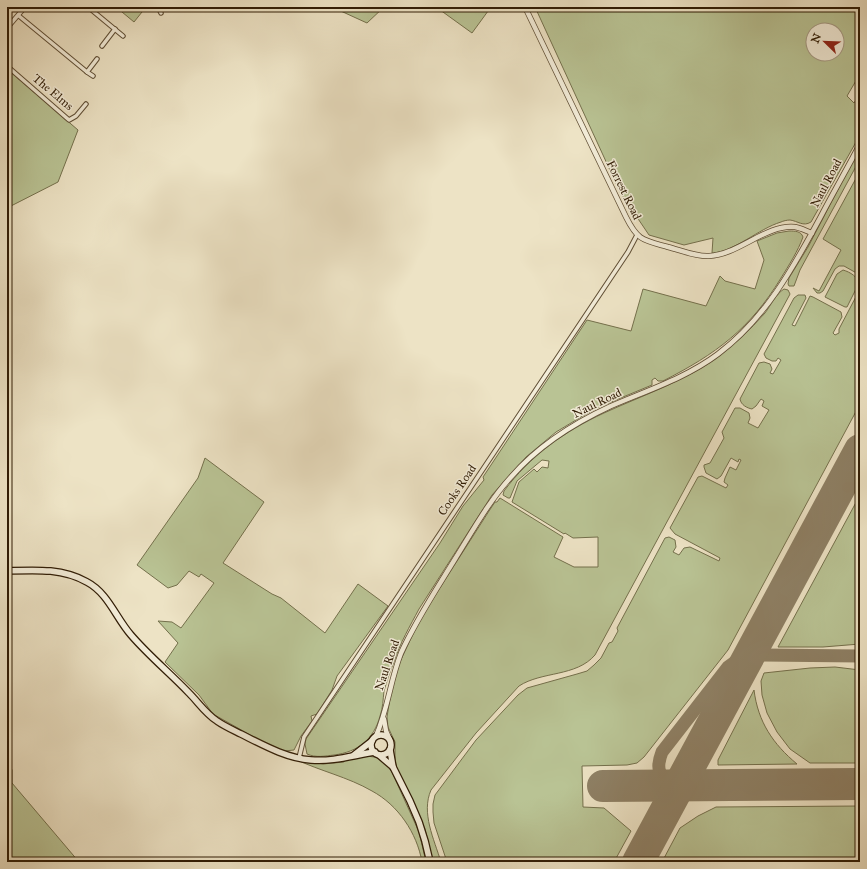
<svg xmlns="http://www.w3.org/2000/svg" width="867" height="869" viewBox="0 0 867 869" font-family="'IM FELL Great Primer',serif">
<rect width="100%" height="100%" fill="#ede3c5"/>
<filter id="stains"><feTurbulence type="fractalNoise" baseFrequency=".005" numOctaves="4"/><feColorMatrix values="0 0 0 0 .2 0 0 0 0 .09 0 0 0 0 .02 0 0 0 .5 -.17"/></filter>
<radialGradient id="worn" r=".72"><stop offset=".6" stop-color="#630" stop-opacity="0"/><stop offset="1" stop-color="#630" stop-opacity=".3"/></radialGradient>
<g fill="#b9c394" stroke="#74704c" fill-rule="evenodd">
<polygon points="116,7 136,7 142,12 134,22"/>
<polygon points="332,7 384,7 367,23"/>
<polygon points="436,7 491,7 472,33"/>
<path d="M535 7H860V74L847 96 854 103 860 93V108L855 104 860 109V135L811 222C803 227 798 221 790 220 787 220 783 221 781 222 758 229 736 251 712 253L713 238 684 245 649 235 620 192ZM813 30H837V54H813Z"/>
<polygon points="7,69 78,130 58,182 7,208"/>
<polygon points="860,147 860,159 800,270 794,286 789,286 788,284 789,278 808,247"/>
<polygon points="860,171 860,275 844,266 839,266 835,269 823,291 820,293 817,293 813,288 819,291 841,250 823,239"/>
<path d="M789 231C795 231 801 231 803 237 798 251 789 265 781 278 750 329 716 354 663 381H658L655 378 652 380V385L599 407 581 417 556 432 526 457 492 495 419 609C410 626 400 643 394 662 390 671 387 681 384 691 383 699 383 708 380 716 374 739 358 752 334 755 325 756 316 758 307 754L305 744 306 739 440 543 463 506 484 480 483 477 491 465 587 320 631 331 643 289 706 306 720 276 725 281 755 289 764 260 757 241 777 233Z"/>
<path d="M843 270C850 272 859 277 858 285L847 307H845L825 297 837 274Z"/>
<path d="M784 289 788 290 790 294 789 296 595 655C576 677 542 671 519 686L476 733 431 790C421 813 434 839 441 862H432L425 829 397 769 395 760V742L388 727 387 717 391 692 399 664 420 619 489 511 495 502H497L500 498 563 537 554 557 574 567H598V537L573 538 565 533 564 534 512 502 519 482 534 469 537 472 542 467 548 468 549 461 542 460 517 481 510 498H508L503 495 504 491C530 456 565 431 604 413 641 396 680 383 714 360 733 346 750 330 765 313 771 305 776 294 784 289Z"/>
<path d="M860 289V404L728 650 644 757 637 763 627 765 582 766 583 807 604 808 631 831 614 862H447L434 823 433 812V804L435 795 441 787 476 740 518 695 527 688 577 674 587 671 594 665 601 658 609 643 612 642 618 631 617 628 665 538 669 537 675 540 676 547 673 552 679 555 684 548 690 547 719 561 720 558 675 534 670 528 698 477 702 476 726 488 728 485 724 482 725 478 730 467 736 470 741 460 739 459 738 462 731 458 721 476 717 479 706 473 704 467V465L710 463 724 438 722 432 735 408H740L749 413 750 418 748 423 758 428 769 410 762 406 764 401 761 399 756 406 752 409C747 408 741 405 740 399L759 363 764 362 770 364 772 369 770 373 773 374 781 360 778 358 776 361H772L766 358 764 354 794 298 798 295H805L806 298 792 325 795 326 810 296 813 297 841 312 842 317 833 333 835 335 839 333V329Z"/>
<polygon points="205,458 264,502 223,563 272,594 281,598 325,633 358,584 388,606 337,676 332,690 317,714 311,716 312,721 301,736 294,750 284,751 259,740 213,714 199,695 165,662 178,643 158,621 172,622 181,628 214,583 201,574 199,577 189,571 177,585 168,588 137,565 198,478"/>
<polygon points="860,495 860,644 823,647 778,647"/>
<polygon points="835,667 860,670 860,763 810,763 790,749 777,732 767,713 762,695 761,681 764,673 810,668"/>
<path d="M754 690C758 722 773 744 797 764L718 765V760Z"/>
<path d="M367 756 381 758 391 770 419 832 426 862H422C417 833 398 805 372 791 348 777 320 771 295 759L323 764 344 762 346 759Z"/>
<polygon points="7,759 12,770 12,783 79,862 7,862"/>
<polygon points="860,806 860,862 662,862 680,828 698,816 716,807"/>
</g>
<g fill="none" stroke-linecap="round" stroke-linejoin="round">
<g stroke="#8e8065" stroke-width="13">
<polyline points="820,523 847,482 860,467"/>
<path d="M676 786C659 777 655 770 662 752L728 667 739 659 757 655 860 656"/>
</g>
<g stroke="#8e8065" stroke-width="32">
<polyline points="603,786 860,784"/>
<polyline points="638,862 860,450"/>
</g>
<defs>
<g id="minor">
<polyline points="88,7 123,36"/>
<polyline points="158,7 161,13"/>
<polyline points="19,16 87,72 97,59"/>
<polyline points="7,28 25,7"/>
<polyline points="102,46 115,29"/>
<polyline points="7,66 69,120 76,116 86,104"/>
<polyline points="87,72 93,76"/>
<polyline points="299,758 304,737 628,252 637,235"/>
</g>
<g id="tertiary">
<path d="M525 7 626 217C638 241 643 240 668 247 680 250 696 257 709 256 738 255 766 224 795 227 801 228 806 231 812 233"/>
<polyline points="384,719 386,731 390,740"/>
<path d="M376 736C388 709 390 681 401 653 416 620 436 590 455 559 472 532 489 501 511 477 538 446 574 423 611 406 648 390 686 378 718 354 765 319 793 268 820 218 833 193 847 169 860 144"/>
</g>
<g id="secondary">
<path d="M7 571C35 570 62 568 87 582 108 593 116 618 131 635 149 656 170 673 189 693 198 702 206 714 217 721 224 726 233 730 241 734 263 745 286 758 311 760 333 762 354 755 375 752"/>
<circle cx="381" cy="745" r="10"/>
<polyline points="390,750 393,767"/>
<polyline points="354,755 372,741"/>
<polyline points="379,755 393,767 410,801 419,822 425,841 430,862"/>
</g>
</defs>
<use href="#minor" stroke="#5f4e35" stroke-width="5.5"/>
<use href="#tertiary" stroke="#5f4e35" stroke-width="6"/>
<use href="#secondary" stroke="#301c05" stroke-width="8"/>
<use href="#minor" stroke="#f3edd9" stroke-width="3.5"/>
<use href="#tertiary" stroke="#f3edd9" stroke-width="4.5"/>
<use href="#secondary" stroke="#f3edd9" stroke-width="5.5"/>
</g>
<g text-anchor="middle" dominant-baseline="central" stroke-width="3" stroke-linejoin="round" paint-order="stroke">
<g font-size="12" fill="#301c05" stroke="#f3edd9">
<text transform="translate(53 92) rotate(40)">The Elms</text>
<text transform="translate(826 183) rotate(-62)">Naul Road</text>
<text transform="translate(624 190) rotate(64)">Forrest Road</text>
<text transform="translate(597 403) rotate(-26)">Naul Road</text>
<text transform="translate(457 490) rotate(-56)">Cooks Road</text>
<text transform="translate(387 665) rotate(-71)">Naul Road</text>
</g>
</g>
<rect width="867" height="869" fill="none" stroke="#ede3c5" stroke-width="24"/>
<rect x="8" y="8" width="851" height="853" fill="none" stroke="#301c05" stroke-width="2"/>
<rect x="12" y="12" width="843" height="845" fill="none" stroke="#301c05"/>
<g transform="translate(825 42) rotate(293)"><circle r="19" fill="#f3edd9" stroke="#a59984"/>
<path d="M0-3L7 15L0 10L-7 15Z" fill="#8f2418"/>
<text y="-6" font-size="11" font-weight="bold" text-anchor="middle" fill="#301c05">N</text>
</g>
<rect width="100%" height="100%" filter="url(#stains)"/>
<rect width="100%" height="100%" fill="url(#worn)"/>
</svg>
